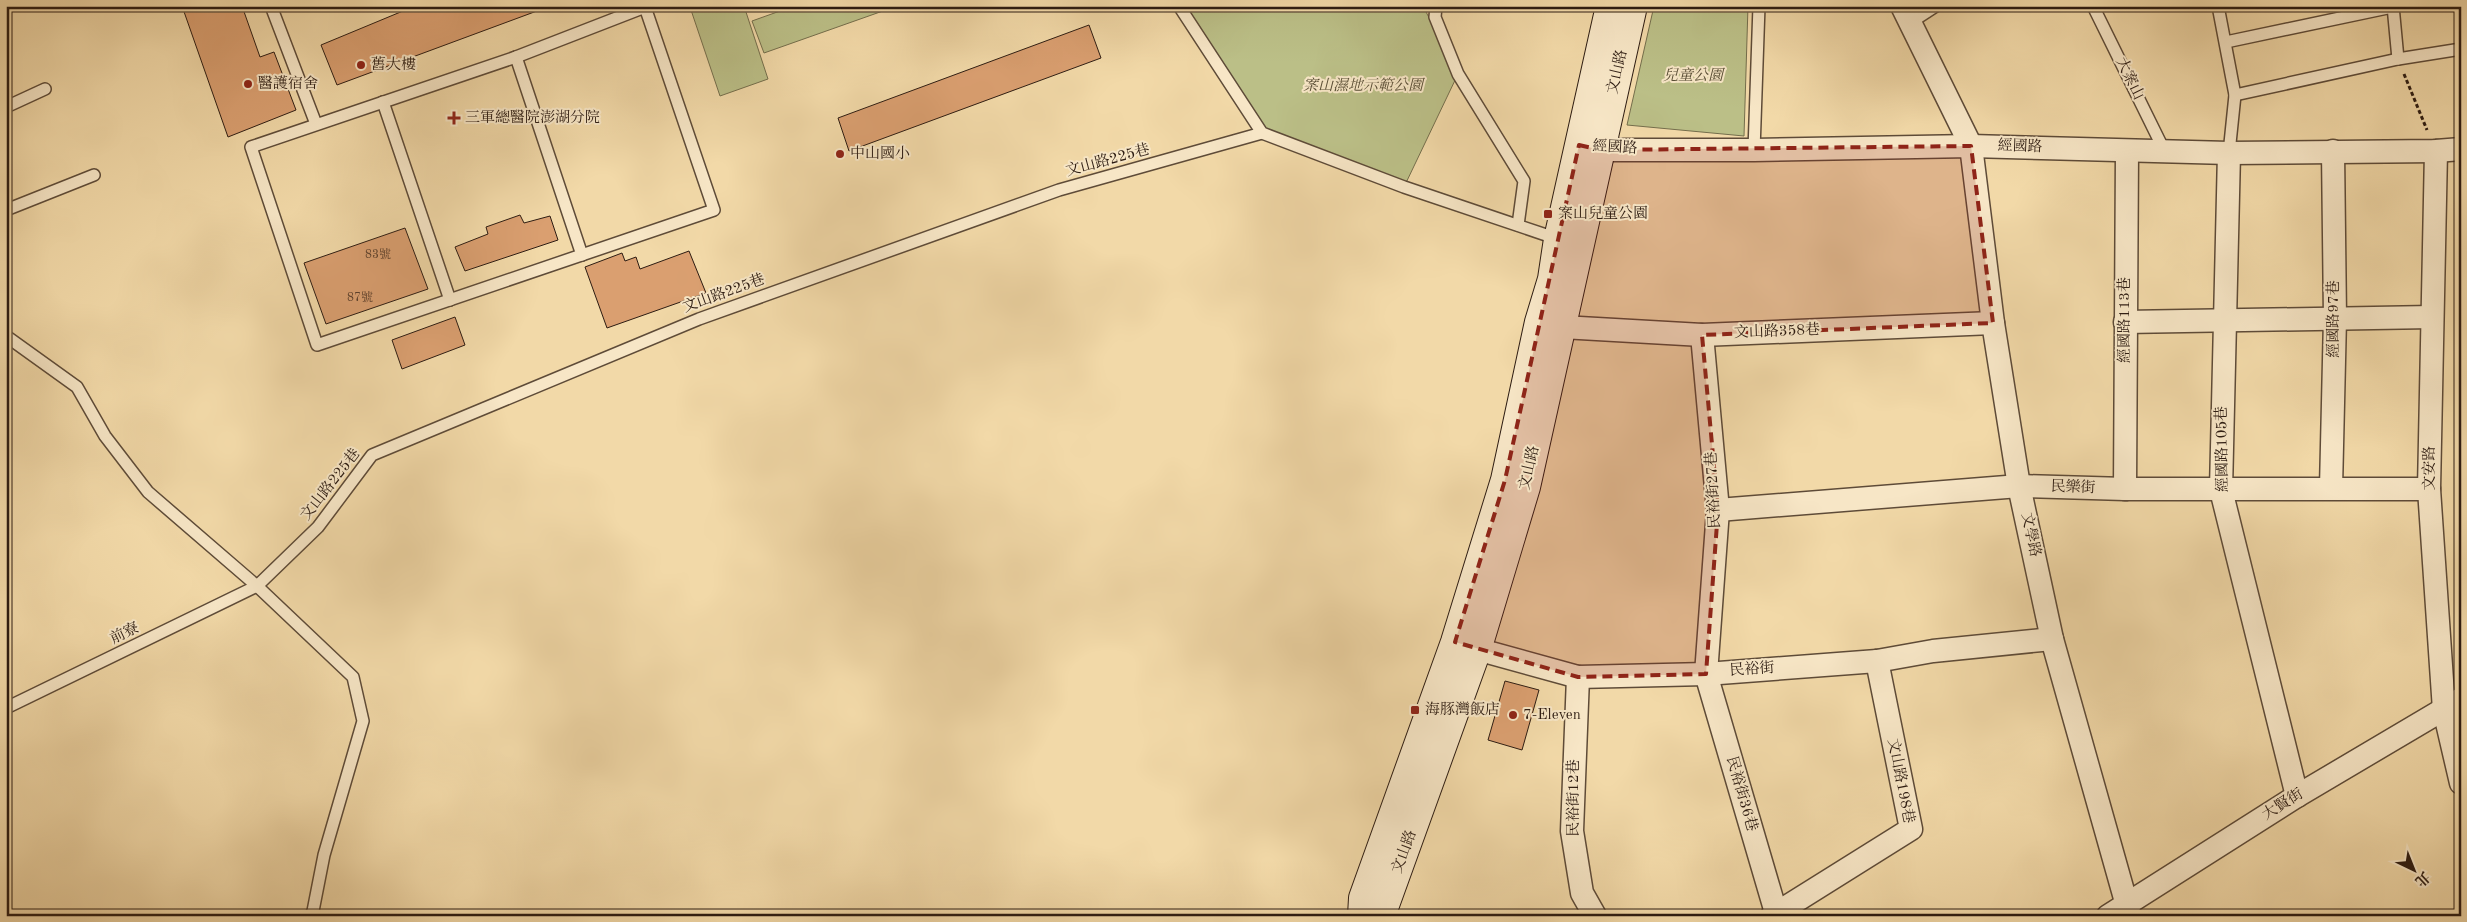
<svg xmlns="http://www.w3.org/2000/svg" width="2467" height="922" viewBox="0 0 2467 922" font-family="'Old Standard TT','Noto Serif TC',serif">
<rect width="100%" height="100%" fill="#f2d9a8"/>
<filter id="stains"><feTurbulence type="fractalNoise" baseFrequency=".004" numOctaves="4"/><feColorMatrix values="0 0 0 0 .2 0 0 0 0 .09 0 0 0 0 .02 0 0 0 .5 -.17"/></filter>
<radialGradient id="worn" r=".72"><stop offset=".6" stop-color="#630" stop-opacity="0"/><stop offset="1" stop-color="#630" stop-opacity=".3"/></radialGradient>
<g fill="#bbbf87" stroke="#746e4c">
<polygon points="703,6 744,6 768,79 720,96 691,10"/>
<polygon points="794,6 897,6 764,53 752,21"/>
<polygon points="1178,6 1423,6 1458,74 1404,187 1262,133"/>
<polygon points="1654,6 1748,6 1744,136 1627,125"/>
</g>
<g fill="#da9f70" stroke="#2d1c12">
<polygon points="182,6 242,6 260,57 274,52 296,110 228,137"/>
<polygon points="415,6 545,6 545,8 337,85 321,45"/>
<polygon points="1089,25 1101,58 849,151 838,118"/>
<polygon points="520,215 524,223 550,216 558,240 465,271 455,247 488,234 486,227"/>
<polygon points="405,228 428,289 326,324 304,263"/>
<polygon points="689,251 706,293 607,328 585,267 622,253 625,261 636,257 640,269"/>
<polygon points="455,317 465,345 402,369 392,340"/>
<polygon points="1505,681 1539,690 1522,750 1488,740"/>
</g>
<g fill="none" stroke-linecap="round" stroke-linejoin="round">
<defs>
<g id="service">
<polyline points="271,6 316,124"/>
<polyline points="645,6 645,7 714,210 317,345 251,147 516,57 645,7"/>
<polyline points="1179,6 1262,133 1404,187 1558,239"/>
<polyline points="1436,6 1435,17 1458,74 1524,181 1518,225"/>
<polyline points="2093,6 2165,152"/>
<polyline points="2218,6 2235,95 2229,153"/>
<polyline points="2393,6 2398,59"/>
<polyline points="1910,23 1936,6"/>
<polyline points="2226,42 2397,6"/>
<polyline points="516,57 582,255"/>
<polyline points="2235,95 2398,59 2461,49"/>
<polyline points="383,102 450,300"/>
<polyline points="6,107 45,89"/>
<polyline points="1754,150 1759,6"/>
<polyline points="6,210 94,175"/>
<polyline points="6,336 77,387 105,436 148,492 257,586 353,677 363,721 324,855 313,911 310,916"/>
<polyline points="6,708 257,586 318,527 372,455 699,319 1059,190 1262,133"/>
</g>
<g id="minor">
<polyline points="1902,6 1971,146 1993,323 2019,486 2052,639 2130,916"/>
<polyline points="1585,147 1601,150 1754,150 1971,146 2229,153 2436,151 2461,149"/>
<polyline points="2436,151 2429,489 2444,710 2461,783"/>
<polyline points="2229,153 2221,490 2297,796"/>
<polyline points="2125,322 2432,317"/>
<polyline points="1562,327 1702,335 1993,323"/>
<polyline points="1702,335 1718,510 1706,674 1777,916"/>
<polyline points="2331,488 2335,318 2333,151"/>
<polyline points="2125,489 2127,151"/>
<polyline points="1718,510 2019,486 2125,489 2429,489"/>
<polyline points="1462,645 1578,677 1706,674 1877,661 1933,651 2052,639"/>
<polyline points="1578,677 1572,831 1582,893 1595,916"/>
<polyline points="1772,916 1911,829 1877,661"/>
<polyline points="2108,916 2297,796 2461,699"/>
</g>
<g id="secondary">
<polyline points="1362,916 1363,898 1455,642 1505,480 1539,322 1552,279 1558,239 1610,6"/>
<polyline points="1381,916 1477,650 1526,487 1633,6"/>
</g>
</defs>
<use href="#service" stroke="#5e4b38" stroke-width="14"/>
<use href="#minor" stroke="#5e4b38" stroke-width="25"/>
<use href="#secondary" stroke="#2d1c12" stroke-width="30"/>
<polyline stroke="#2d1c12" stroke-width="3" stroke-dasharray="4 2.5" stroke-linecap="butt" points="2404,74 2427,130"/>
<use href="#service" stroke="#f7e6c6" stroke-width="11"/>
<use href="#minor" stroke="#f7e6c6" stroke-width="22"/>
<use href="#secondary" stroke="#f7e6c6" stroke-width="28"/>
</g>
<path fill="#8f2418" fill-opacity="0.2" stroke="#8f2418" stroke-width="4" stroke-dasharray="10 6" stroke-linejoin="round" d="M1579 145 1601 150 1971 146 1993 323 1702 335 1718 510 1706 674 1578 677 1455 642 1505 480Z"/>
<g fill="#8f2418" stroke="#f7e6c6" stroke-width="2">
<circle cx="361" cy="65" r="5"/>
<circle cx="248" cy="84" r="5"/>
<path d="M451.5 110.5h5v5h5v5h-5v5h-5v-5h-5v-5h5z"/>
<circle cx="840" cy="154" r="5"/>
<rect x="1543" y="209" width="10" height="10" rx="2.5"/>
<rect x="1410" y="705" width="10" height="10" rx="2.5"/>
<circle cx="1513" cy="715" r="5"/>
</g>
<g text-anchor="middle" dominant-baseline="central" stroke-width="4" stroke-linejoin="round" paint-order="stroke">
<g font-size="12" fill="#583d2a">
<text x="378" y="255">83號</text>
<text x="360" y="298">87號</text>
</g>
<g font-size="15" fill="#2d1c12" stroke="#f7e6c6" text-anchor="start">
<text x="371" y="65">舊大樓</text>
<text x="258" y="84">醫護宿舍</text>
<text x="465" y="118">三軍總醫院澎湖分院</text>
<text x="850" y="154">中山國小</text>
<text x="1558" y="214">案山兒童公園</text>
<text x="1425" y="710">海豚灣飯店</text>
<text x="1523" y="715">7-Eleven</text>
</g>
<g font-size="15" fill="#2d1c12" stroke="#f7e6c6">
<text transform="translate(1618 72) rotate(-77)">文山路</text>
<text transform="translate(2129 79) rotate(64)">大案山</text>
<text transform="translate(2020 147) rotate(2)">經國路</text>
<text transform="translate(1615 148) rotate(3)">經國路</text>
<text transform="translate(1108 161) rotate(-15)">文山路225巷</text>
<text transform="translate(724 294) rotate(-20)">文山路225巷</text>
<text transform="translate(2334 319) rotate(-90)">經國路97巷</text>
<text transform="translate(2125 320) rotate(-90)">經國路113巷</text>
<text transform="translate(1777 332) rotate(-2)">文山路358巷</text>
<text transform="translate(2223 449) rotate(-91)">經國路105巷</text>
<text transform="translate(1530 468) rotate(-77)">文山路</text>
<text transform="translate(2430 468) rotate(-90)">文安路</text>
<text transform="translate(331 485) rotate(-52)">文山路225巷</text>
<text transform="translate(2073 488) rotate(2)">民樂街</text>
<text transform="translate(1714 490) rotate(-93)">民裕街27巷</text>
<text transform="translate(2030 535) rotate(78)">文學路</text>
<text transform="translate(125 634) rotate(-26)">前寮</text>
<text transform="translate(1752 670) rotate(-4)">民裕街</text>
<text transform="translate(1900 781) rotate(79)">文山路198巷</text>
<text transform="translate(1741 794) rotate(74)">民裕街36巷</text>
<text transform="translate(1574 798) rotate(-90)">民裕街12巷</text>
<text transform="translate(2283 805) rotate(-32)">大賢街</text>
<text transform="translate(1405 852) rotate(-70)">文山路</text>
</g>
<g font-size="15" font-style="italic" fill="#584d35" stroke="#f7e6c6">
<text x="1693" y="76">兒童公園</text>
<text x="1363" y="86">案山濕地示範公園</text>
</g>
</g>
<rect width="2467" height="922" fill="none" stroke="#f2d9a8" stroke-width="25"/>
<rect x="8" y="8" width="2452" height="907" fill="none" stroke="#2d1c12" stroke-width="2.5"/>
<rect x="12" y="12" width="2442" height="897" fill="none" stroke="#2d1c12"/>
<g transform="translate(2414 870) rotate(137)" stroke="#f7e6c6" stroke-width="4" paint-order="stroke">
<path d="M0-4L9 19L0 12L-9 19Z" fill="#2d1c12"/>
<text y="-8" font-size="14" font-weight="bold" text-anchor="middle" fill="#2d1c12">北</text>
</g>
<rect width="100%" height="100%" filter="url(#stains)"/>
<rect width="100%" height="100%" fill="url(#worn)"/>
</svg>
